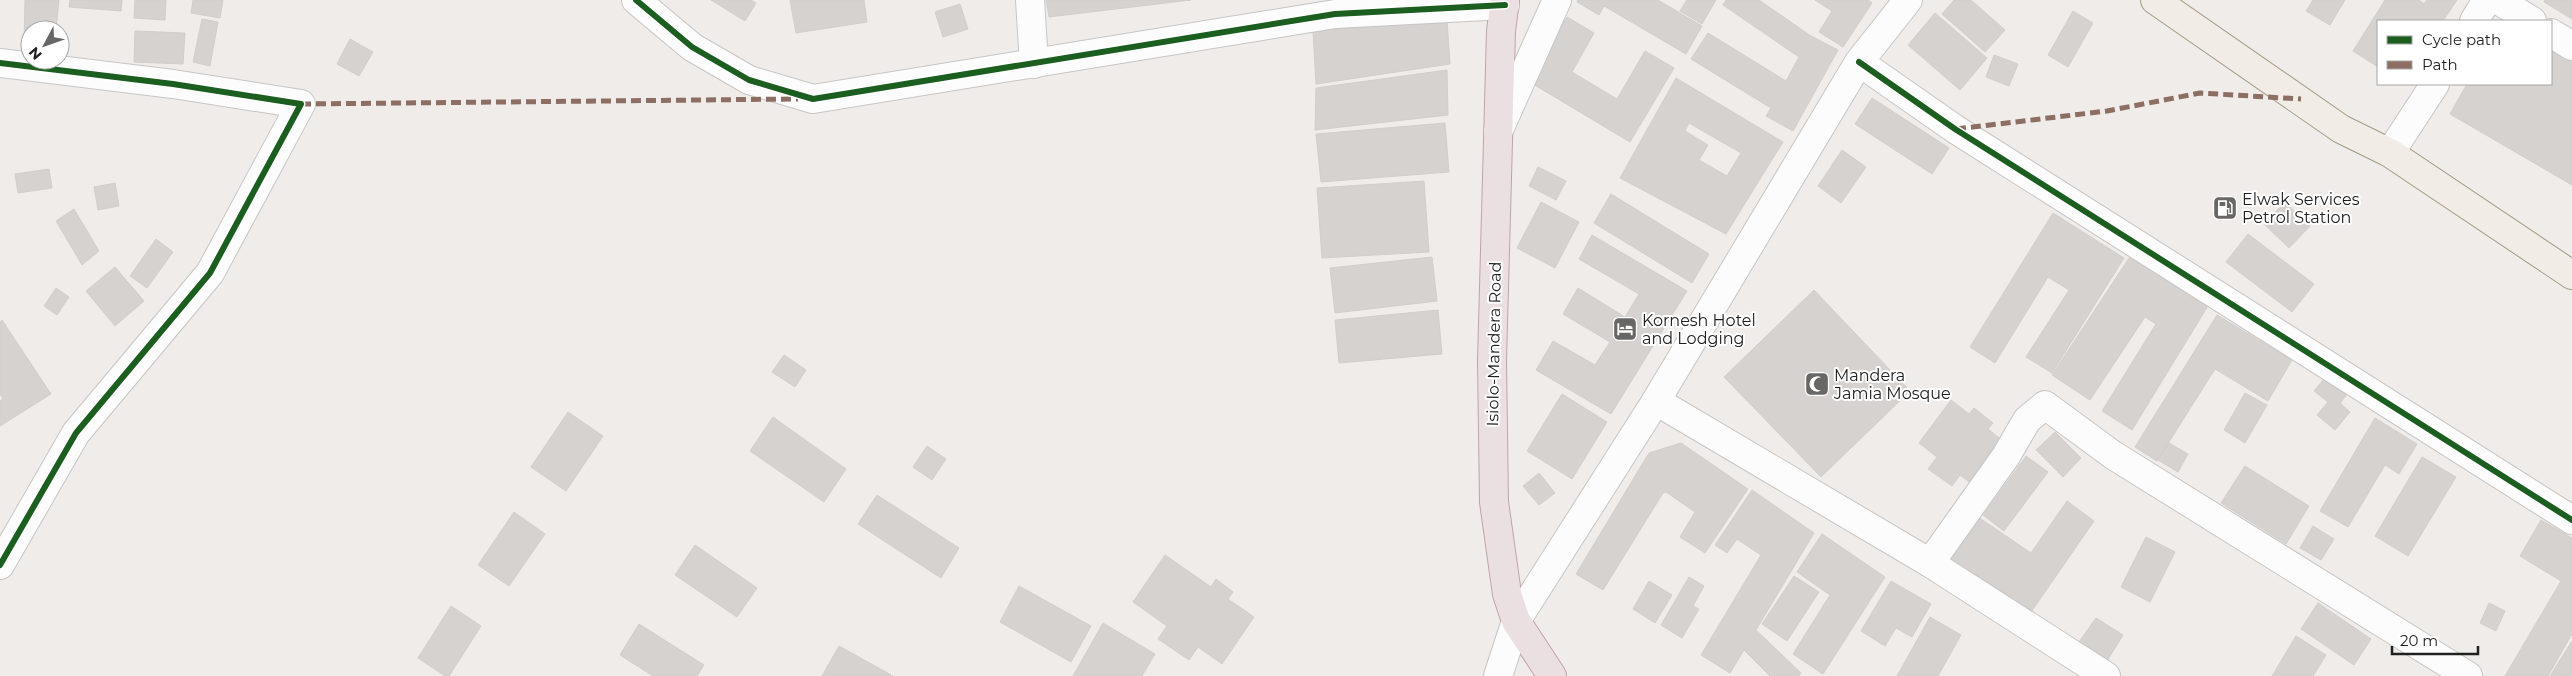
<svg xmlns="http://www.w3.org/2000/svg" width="2572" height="676" viewBox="0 0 2572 676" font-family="Montserrat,sans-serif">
<rect width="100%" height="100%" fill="#efece9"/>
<g fill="#d5d2d0" stroke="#d2cecb" fill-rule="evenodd">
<polygon points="25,0 59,0 56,30 30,30 30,44 24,44"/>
<polygon points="70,0 122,0 121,11 69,7"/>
<polygon points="135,0 166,0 165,20 134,18"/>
<polygon points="193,0 223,0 220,18 191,13"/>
<polygon points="711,0 751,0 756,3 745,21"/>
<polygon points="790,0 864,0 867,22 796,33"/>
<polygon points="1046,0 1191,0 1049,17"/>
<polygon points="1578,0 1658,0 1702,26 1686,54 1604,6 1599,15 1577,2"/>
<polygon points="1687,0 1716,0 1702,24 1680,11"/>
<polygon points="1726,0 1759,0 1811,36 1838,50 1793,131 1766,116 1771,108 1691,59 1708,33 1786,81 1799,57 1723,5"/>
<polygon points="1815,0 1868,0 1872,3 1843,47 1819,32 1832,11"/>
<polygon points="1954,0 1971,0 2005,30 1985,52 1942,14"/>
<polygon points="2313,0 2345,0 2330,25 2306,11"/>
<polygon points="2385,0 2419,0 2424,4 2427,0 2457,0 2443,21 2378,21 2378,67 2353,51"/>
<polygon points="2545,0 2572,0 2572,19 2544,2"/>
<polygon points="960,4 968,29 943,37 935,12"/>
<polygon points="2073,11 2093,23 2068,67 2048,55"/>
<polygon points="1935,13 1987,58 1960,90 1908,45"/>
<polygon points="1567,17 1594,33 1572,72 1617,99 1645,51 1674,68 1630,142 1528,81"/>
<polygon points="202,19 218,22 210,66 193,62"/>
<polygon points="1447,21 1450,64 1316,84 1313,31"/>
<polygon points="135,31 185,33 183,64 134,62"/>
<polygon points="350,39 373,52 359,76 337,64"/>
<polygon points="2551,46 2572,59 2572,185 2450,114 2467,84 2551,84"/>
<polygon points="1994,55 2018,64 2009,86 1986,77"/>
<polygon points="1447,70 1448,115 1315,130 1316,88"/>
<path d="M1676 78 1783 142 1726 234 1620 178ZM1689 123 1741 153 1727 176 1699 160 1708 145 1685 131Z"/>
<polygon points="1872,98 1949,148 1932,174 1855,124"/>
<polygon points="1445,123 1449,172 1321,182 1316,134"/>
<polygon points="1842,150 1866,167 1841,203 1818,186"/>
<polygon points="1538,167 1566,181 1556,200 1529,186"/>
<polygon points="49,169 52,188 18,193 15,174"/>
<polygon points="1424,181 1429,252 1322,258 1317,188"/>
<polygon points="115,183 119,206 98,210 94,187"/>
<polygon points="1611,194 1709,254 1692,283 1594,223"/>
<polygon points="1541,202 1579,222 1555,268 1517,248"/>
<polygon points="2285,202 2310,226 2289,248 2264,224"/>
<polygon points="74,209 99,251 82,265 56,221"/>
<polygon points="2053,213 2124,258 2052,373 2026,357 2069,290 2048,277 1995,363 1970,347"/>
<polygon points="2248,234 2314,284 2292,312 2226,262"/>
<polygon points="1592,235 1687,291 1611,414 1536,370 1553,341 1595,365 1610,342 1563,314 1578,288 1625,317 1639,294 1579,259"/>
<polygon points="156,239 173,252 147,288 130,276"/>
<polygon points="2131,255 2208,306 2132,430 2102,411 2156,324 2145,317 2090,400 2052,375"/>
<polygon points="1432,257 1437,301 1335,313 1330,268"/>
<polygon points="115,267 144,301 115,326 86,291"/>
<polygon points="56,288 69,297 57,315 44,306"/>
<polygon points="1814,290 1910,391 1821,477 1724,377"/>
<polygon points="1438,310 1442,354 1339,363 1335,320"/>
<polygon points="2217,315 2292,360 2268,401 2215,369 2157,461 2135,447"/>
<polygon points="2,320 51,394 0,426 0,401 3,399 0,394 0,322"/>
<polygon points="784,355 806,370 795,387 772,372"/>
<polygon points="2329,373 2350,391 2340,403 2350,412 2335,430 2317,415 2328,402 2314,391"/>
<polygon points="2245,393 2267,405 2245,443 2224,430"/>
<polygon points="1562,394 1607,422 1572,479 1527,451"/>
<polygon points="1951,400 1969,414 1974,408 1993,423 1988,429 2003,441 1971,483 1960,475 1952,486 1928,469 1937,457 1919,443"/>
<polygon points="568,412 603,436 566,491 531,467"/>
<polygon points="773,417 846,469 824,502 750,451"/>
<polygon points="2375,418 2417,444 2399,474 2385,465 2348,527 2320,511"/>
<polygon points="2055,432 2081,458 2063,477 2036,450"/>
<polygon points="1681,443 1748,489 1705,553 1680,537 1695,512 1666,492 1663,493 1603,590 1576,574 1649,453"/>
<polygon points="2169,443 2188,454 2178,472 2158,460"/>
<polygon points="927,446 946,459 932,480 913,467"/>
<polygon points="2026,456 2048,472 2004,531 1983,515"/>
<polygon points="2422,457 2456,477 2408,556 2375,536"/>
<polygon points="2245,466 2309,506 2286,544 2221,503"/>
<polygon points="1539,473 1555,493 1539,505 1523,486"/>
<polygon points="1752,490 1814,533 1756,630 1801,673 1799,676 1770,676 1744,650 1730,673 1701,655 1761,555 1737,539 1727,553 1715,545"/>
<polygon points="877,495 959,548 941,578 858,524"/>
<polygon points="2067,501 2094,521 2029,615 1949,561 1978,517 2031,553"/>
<polygon points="514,512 545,534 509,586 478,565"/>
<polygon points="2541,520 2572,538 2572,634 2548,676 2505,676 2561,581 2520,556"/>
<polygon points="2313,526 2334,539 2321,560 2300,548"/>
<polygon points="1822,534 1885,577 1823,674 1793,654 1830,595 1797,572"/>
<polygon points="2146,537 2175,552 2150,602 2121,587"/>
<polygon points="695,545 757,588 737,617 675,575"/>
<polygon points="1165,555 1211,587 1216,579 1233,592 1228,599 1254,617 1222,664 1198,647 1189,660 1158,639 1167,626 1133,602"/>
<polygon points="1794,576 1819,592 1787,641 1762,624"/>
<polygon points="1689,577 1704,586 1693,606 1699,609 1682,638 1661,625"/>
<polygon points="1649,581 1672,595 1655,623 1633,609"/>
<polygon points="1891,581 1931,604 1912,637 1896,628 1885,646 1861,631"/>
<polygon points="1019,586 1091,626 1071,662 1000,622"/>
<polygon points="2318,603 2371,639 2354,665 2301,629"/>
<polygon points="2489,603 2505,611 2496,631 2480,623"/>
<polygon points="451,606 481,626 449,676 445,676 418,658"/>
<polygon points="1930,617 1961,635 1938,676 1897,676"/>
<polygon points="2096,618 2123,635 2107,661 2079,642"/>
<polygon points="1103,623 1155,654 1142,676 1073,676"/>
<polygon points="639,624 704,665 697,676 653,676 620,655"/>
<polygon points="2296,636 2326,655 2313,676 2272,676"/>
<polygon points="2572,641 2572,676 2550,676"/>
<polygon points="839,646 893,676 822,676"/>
</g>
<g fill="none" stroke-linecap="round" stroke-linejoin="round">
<defs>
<g id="minor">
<polyline points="636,0 692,47 749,80 813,99 1335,14 1505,5"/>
<polyline points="1030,0 1034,64"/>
<polyline points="2498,0 2532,21"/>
<polyline points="2474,21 2487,0"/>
<polyline points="2551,33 2572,46"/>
<polyline points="1859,62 1955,129 2572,520"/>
<polyline points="0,63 173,84 301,104 210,273 76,433 0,565"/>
<polyline points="1498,132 1557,0"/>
<polyline points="2390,153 2435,84"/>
<polyline points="1656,401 1930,563 2106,676"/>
<polyline points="1930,563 2006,456 2027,420 2045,405 2113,455 2468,676"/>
<polyline points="1498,676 1516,621 1656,401 1859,62 1908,0"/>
</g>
<polyline id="major" points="2155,0 2341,129 2390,153 2572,275"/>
<polyline id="highway" points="1505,0 1501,31 1492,361 1494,502 1507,594 1516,621 1552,676"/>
</defs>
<use href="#minor" stroke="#c7c6c5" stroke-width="30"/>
<use href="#major" stroke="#a59a85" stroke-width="30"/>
<use href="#highway" stroke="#c3a1ab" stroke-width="30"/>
<use href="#minor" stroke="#fdfcfc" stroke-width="28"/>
<use href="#major" stroke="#f2ece6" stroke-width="28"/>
<use href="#highway" stroke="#ebe0e1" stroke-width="28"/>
<g stroke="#8d6e63" stroke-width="5" stroke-dasharray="10 5" stroke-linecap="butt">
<polyline points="301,104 798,99"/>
<polyline points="1956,129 2107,111 2200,93 2301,99"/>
</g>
<defs>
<g id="cycleway">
<polyline points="636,0 692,47 749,80 813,99 1335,14 1505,5"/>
<polyline points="1859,62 1955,129 2572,520"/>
<polyline points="0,63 173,84 301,104 210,273 76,433 0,565"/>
</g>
</defs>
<use href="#cycleway" stroke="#fff" stroke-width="9"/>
<use href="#cycleway" stroke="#1b5e20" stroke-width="6"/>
</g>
<defs>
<symbol id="fuel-square" viewBox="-11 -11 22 22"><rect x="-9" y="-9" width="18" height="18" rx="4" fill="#686766" stroke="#fff"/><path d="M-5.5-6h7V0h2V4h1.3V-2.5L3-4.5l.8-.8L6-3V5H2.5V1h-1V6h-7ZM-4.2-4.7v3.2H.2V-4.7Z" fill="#fff"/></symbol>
<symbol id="hotel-square" viewBox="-11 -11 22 22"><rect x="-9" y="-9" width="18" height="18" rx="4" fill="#686766" stroke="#fff"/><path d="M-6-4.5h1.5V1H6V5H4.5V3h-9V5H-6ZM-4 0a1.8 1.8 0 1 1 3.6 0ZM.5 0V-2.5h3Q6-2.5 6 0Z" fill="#fff"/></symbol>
<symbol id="mosque-square" viewBox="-11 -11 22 22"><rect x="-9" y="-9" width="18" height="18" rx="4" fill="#686766" stroke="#fff"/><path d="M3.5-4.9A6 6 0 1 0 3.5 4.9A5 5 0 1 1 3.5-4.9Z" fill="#fff"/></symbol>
</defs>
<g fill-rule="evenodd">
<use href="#fuel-square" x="2211" y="194" width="28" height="28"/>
<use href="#hotel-square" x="1611" y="315" width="28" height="28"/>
<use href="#mosque-square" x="1803" y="370" width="28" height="28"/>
</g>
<g text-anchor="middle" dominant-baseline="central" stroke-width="4" stroke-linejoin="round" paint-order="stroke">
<g font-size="16" fill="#202020" stroke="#fff" text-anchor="start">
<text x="2242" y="199">Elwak Services<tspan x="2242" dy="18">Petrol Station</tspan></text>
<text x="1642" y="320">Kornesh Hotel<tspan x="1642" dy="18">and Lodging</tspan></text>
<text x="1834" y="375">Mandera<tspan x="1834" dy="18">Jamia Mosque</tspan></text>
</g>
<g font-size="16" fill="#202020" stroke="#fff">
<text transform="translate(1494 344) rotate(-89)">Isiolo-Mandera Road</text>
</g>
</g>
<rect x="2377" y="20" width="175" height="65" fill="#ffffff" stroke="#a6a6a6"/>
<rect x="2387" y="36" width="25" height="8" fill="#1b5e20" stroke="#a6a6a6"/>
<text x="2422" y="45" font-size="15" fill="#202020">Cycle path</text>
<rect x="2387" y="61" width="25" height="8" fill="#8d6e63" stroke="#a6a6a6"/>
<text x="2422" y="70" font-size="15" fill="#202020">Path</text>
<g transform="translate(45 45) rotate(229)"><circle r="24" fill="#ffffff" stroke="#a6a6a6"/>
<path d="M0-4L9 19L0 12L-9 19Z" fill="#686766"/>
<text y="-8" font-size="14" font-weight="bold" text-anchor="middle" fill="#202020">N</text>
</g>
<path d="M2392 646v8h86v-8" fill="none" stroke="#202020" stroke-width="2.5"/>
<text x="2400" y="646" font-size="15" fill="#202020" stroke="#ffffff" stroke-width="4" paint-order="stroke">20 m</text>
</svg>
